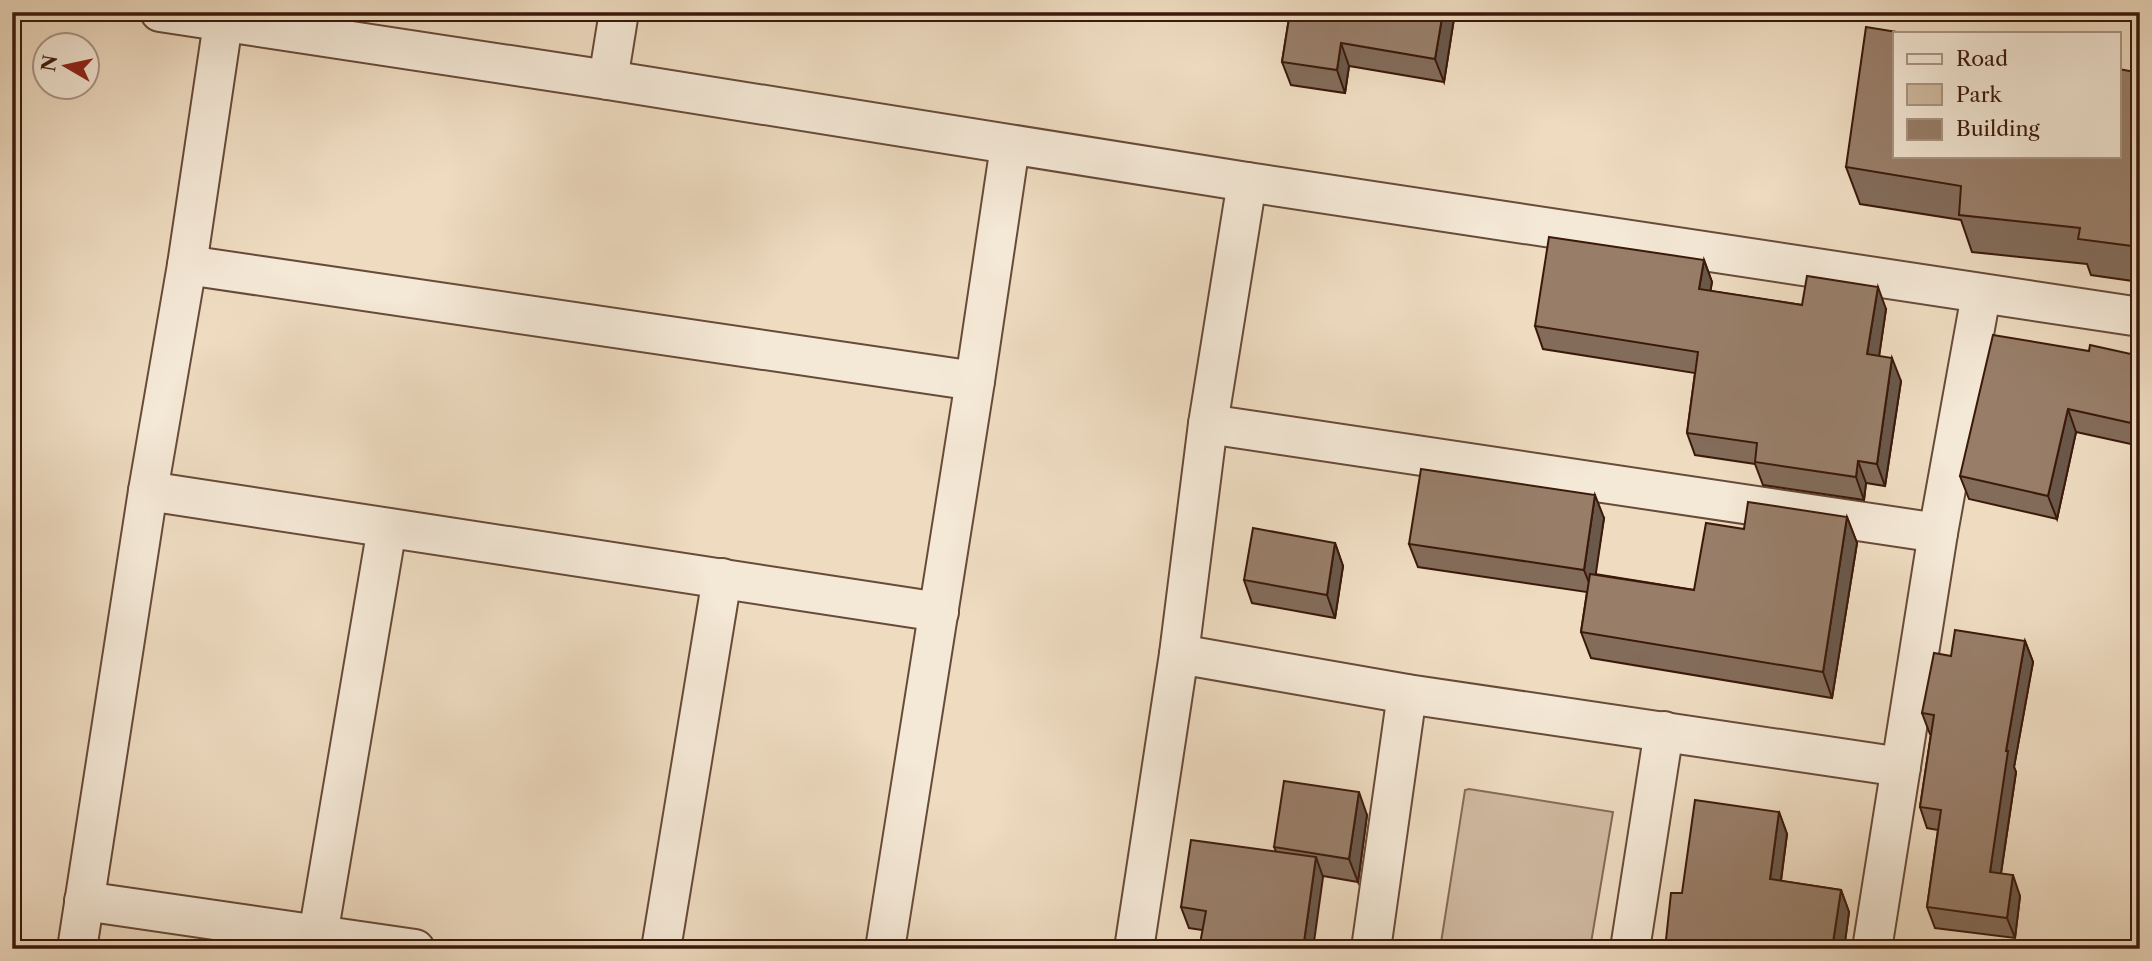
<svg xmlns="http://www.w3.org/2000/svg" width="2152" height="961" viewBox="0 0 2152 961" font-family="'Libre Caslon Text',serif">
<rect width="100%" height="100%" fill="#eedbc0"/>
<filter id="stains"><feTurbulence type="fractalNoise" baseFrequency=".00286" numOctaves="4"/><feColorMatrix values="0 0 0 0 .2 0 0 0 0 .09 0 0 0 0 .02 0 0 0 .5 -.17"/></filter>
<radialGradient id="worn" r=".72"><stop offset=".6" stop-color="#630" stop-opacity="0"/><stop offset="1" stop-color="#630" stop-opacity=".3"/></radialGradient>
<polygon fill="#d0baa1" stroke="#866a56" stroke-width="2" points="1469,789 1613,812 1590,949 1440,949 1465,790"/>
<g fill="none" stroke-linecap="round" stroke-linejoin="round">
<defs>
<g id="street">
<polyline points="160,12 608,80 1247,182 2140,317"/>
<polyline points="608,80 619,12"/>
<polyline points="187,265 975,381"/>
<polyline points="1208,424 1938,533"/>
<polyline points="148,491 939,612"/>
<polyline points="1179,654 1407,694 1901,767"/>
<polyline points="84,901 415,949"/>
<polyline points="318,935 387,528"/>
<polyline points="77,949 148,491 187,265 223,23"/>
<polyline points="661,949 722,578"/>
<polyline points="885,949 975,381 1010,146"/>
<polyline points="1134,949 1179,654 1208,424 1247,182"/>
<polyline points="1371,949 1407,694"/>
<polyline points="1630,949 1664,731"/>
<polyline points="1872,949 1938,533 1981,295"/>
</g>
</defs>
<use href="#street" stroke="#684a38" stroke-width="42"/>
<use href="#street" stroke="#f4e8d6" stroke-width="38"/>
</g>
<g fill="#836c5a" stroke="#3b190a" stroke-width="2">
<polygon points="1290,12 1455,12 1444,82 1349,66 1345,93 1291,85 1282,62"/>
<polygon points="2140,73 2140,282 2091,275 2087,264 1972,252 1961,220 1860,204 1846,167"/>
<polygon points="1704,260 1712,282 1710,291 1802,305 1886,309 1879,356 1901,381 1885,486 1866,483 1864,500 1763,485 1755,464 1695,455 1687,433 1695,373 1543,349 1535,326"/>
<polygon points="2089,351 2140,356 2140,446 2076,432 2057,519 1969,499 1960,476"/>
<polygon points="1847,517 1857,543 1832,698 1591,658 1581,632 1587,592 1418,567 1409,544 1604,518 1595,574 1694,590 1744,529"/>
<polygon points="1335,543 1343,566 1335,618 1252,603 1244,580"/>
<polygon points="2025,641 2033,662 2014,767 2016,772 2001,873 2020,896 2015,938 1935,928 1927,907 1938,830 1927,828 1920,807 1931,734 1930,734 1922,713 1951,656"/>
<polygon points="1779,812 1787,834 1781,881 1841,890 1849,912 1844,949 1665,949 1682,893"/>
<polygon points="1367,815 1358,882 1323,876 1323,877 1202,930 1189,928 1181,907 1276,851 1274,847"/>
</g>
<g fill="#6a584a" stroke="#3b190a" stroke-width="2">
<polygon points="1443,12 1455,12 1444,82 1435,59"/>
<polygon points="1341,43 1349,66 1345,93 1337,70"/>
<polygon points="1704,260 1712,282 1707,311 1699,289"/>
<polygon points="1878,287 1886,309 1876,377 1867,354"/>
<polygon points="1892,358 1901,381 1885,486 1877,464"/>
<polygon points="2068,409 2076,432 2057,519 2048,496"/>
<polygon points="1858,461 1866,483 1864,500 1856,477"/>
<polygon points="1595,495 1604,518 1593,593 1584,570"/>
<polygon points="1847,517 1857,543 1832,698 1823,672"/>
<polygon points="1335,543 1343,566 1335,618 1327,595"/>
<polygon points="2025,641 2033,662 2014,767 2016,772 1998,893 1990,872 2006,751"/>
<polygon points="1359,792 1367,815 1358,882 1349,859"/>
<polygon points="1779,812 1787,834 1778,901 1770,879"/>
<polygon points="1316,857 1323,877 1313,949 1303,949"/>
<polygon points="2013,875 2020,896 2015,938 2007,918"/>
<polygon points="1841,890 1849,912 1844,949 1832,949"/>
</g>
<g fill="#987e69" stroke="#3b190a" stroke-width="2">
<polygon points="1290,12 1443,12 1435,59 1341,43 1337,70 1282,62"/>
<polygon points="1866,27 1903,33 1895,33 1895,156 2119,156 2119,69 2140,73 2140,247 2078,239 2080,228 1959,215 1961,186 1846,167"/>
<polygon points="1549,237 1704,260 1699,289 1802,305 1807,276 1878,287 1867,354 1892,358 1877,464 1858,461 1856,477 1755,462 1757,443 1687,433 1698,352 1535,326"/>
<polygon points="1993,335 2089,351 2090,345 2140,356 2140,425 2068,409 2048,496 1960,476"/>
<polygon points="1421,469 1595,495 1584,570 1409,544"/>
<polygon points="1748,502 1847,517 1823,672 1581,632 1590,574 1694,590 1706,523 1744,529"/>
<polygon points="1253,528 1335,543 1327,595 1244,580"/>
<polygon points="1955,630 2025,641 2006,751 2008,751 1990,872 2013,875 2007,918 1927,907 1941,810 1920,807 1934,715 1922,713 1934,653 1951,656"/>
<polygon points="1284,781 1359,792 1349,859 1274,847"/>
<polygon points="1695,800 1779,812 1770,879 1841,890 1832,949 1804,949 1767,943 1766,949 1665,949 1671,893 1682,893"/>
<polygon points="1191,840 1316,857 1303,949 1199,949 1206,911 1181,907"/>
</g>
<rect width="2152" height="961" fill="none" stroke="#eedbc0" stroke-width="42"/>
<rect x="14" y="14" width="2124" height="933" fill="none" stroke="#3b190a" stroke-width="3.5"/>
<rect x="21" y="21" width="2110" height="919" fill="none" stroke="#3b190a" stroke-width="2"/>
<rect x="1893" y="32" width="228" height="126" fill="#f4e8d6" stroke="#aa9584" stroke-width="2"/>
<rect x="1907" y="54" width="35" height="10" fill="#f4e8d6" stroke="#aa9584" stroke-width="2"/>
<text x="1956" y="66" font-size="21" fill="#3b190a">Road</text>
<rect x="1907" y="84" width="35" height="21" fill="#d0baa1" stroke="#aa9584" stroke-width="2"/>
<text x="1956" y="102" font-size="21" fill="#3b190a">Park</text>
<rect x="1907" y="119" width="35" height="21" fill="#987e69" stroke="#aa9584" stroke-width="2"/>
<text x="1956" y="136" font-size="21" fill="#3b190a">Building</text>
<g transform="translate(66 66) rotate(279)"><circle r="33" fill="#f4e8d6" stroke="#aa9584" stroke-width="2"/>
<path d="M0-5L12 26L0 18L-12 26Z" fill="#8f2418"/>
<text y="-10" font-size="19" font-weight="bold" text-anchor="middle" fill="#3b190a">N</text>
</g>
<rect width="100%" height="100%" filter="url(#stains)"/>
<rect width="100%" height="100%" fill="url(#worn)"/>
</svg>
